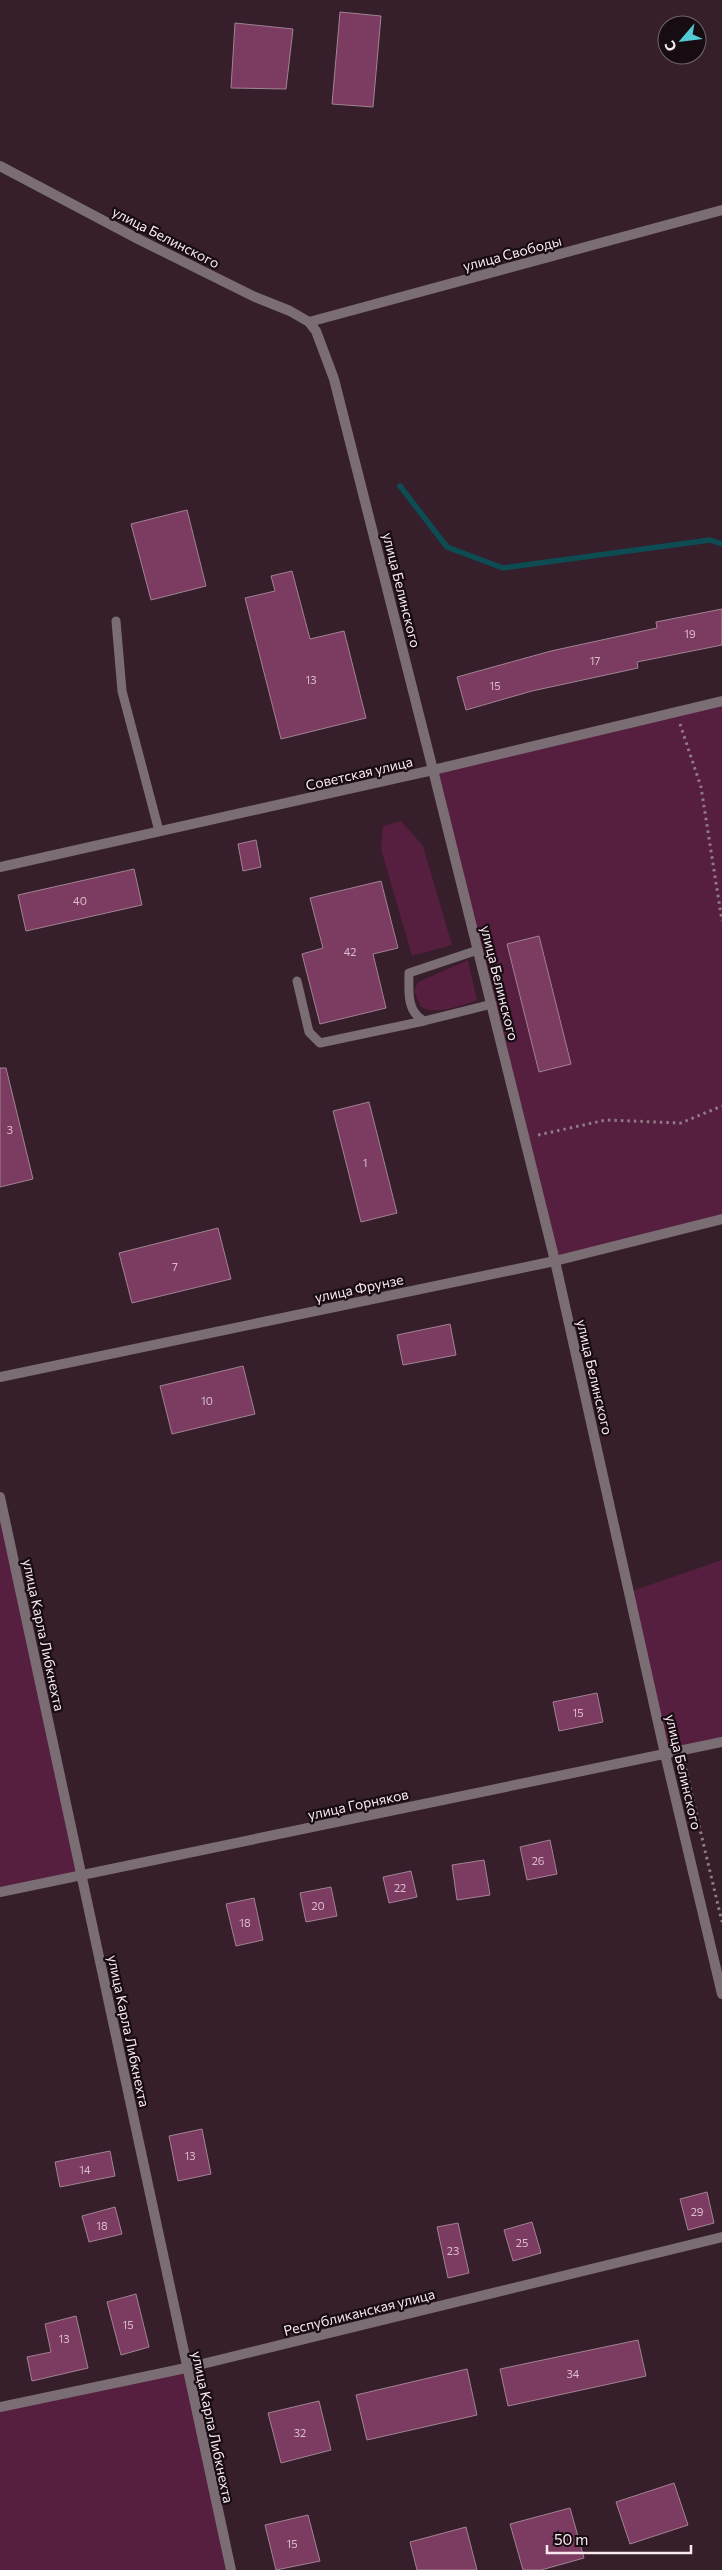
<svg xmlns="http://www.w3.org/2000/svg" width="722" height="2570" viewBox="0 0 722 2570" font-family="Commissioner,sans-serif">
<rect width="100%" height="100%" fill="#361e2b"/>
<g fill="#561e3f">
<polygon points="722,701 722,1219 555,1261 433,770"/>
<polygon points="401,821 423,846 452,945 412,956 381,849 383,826"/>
<path d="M468 960 477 1000C460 1006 439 1015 421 1007L414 991 418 982Z"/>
<polygon points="0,1497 82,1876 0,1892"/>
<polygon points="722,1560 722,1742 665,1754 629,1592"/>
<polygon points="186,2368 231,2570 0,2570 0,2407"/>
</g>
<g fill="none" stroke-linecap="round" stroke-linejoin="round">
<polyline stroke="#0c4c52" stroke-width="5.5" points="400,486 447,547 503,568 710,540 722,544"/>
</g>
<g fill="#7c3b60" stroke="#a18392">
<polygon points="340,12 381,16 373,107 332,104"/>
<polygon points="235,23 293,29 286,89 231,88"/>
<polygon points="187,510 206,586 151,600 131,524"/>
<polygon points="292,571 310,639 344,631 366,718 281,739 245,598 275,591 271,576"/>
<polygon points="722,609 722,645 637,662 638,668 532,691 466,710 457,677 551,651 657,628 656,622"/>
<polygon points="256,840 261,867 243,871 238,844"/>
<polygon points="134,869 142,905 26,931 18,895"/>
<polygon points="381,881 398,948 373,954 386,1008 320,1024 302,954 323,948 310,898"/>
<polygon points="539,936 571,1064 539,1072 507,944"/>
<polygon points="0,1068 6,1068 33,1179 0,1187"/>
<polygon points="369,1102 397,1213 361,1222 333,1111"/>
<polygon points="218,1228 231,1279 132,1303 119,1253"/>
<polygon points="450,1324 456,1355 403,1365 397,1335"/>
<polygon points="243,1366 255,1414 172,1434 160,1386"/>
<polygon points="597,1693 603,1722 559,1731 553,1702"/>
<polygon points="550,1840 557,1874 527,1880 520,1847"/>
<polygon points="484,1860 490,1895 457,1900 452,1865"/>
<polygon points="411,1871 417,1897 389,1903 383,1877"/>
<polygon points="331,1887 337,1916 306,1922 300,1893"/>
<polygon points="254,1898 263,1940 236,1946 226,1904"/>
<polygon points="202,2129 211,2174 178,2181 169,2136"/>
<polygon points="110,2151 115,2176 60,2187 55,2162"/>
<polygon points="707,2192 714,2223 688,2230 680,2199"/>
<polygon points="115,2207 122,2234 89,2242 82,2216"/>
<polygon points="532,2222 541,2253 513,2261 504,2230"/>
<polygon points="458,2223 469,2273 448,2278 437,2227"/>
<polygon points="136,2294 149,2347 121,2355 107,2302"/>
<polygon points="76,2316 88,2368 32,2381 27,2357 51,2352 45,2324"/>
<polygon points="638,2340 646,2376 508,2406 500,2369"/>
<polygon points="467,2369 477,2415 367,2440 356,2395"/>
<polygon points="319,2401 331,2450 281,2463 268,2413"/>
<polygon points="674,2483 688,2525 630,2544 616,2502"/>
<polygon points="570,2508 584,2558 541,2570 523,2570 510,2524"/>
<polygon points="308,2515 320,2561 276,2570 265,2525"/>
<polygon points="466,2527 477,2570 417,2570 410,2542"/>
</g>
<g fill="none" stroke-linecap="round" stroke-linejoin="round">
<g stroke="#907b86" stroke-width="3" stroke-dasharray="2.5 4" stroke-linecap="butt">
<polyline points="680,724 701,787 722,921"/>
<polyline points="538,1135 606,1120 681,1123 722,1106"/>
<polyline points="684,1762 722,1922"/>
</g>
<g stroke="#7a6d73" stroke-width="9">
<polyline points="116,621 122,691 159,831"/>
<path d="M478 950 409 973C409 991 406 1011 424 1021L492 1004"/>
<polyline points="297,981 309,1032 320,1043 424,1021"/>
</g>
<g stroke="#7a6d73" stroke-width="10">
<polyline points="309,322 722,210"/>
<polyline points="433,770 555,1261 665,1754 722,1994"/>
<polyline points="0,1377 555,1261 722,1219"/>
<polyline points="0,1497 231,2570"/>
<polyline points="0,1892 722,1742"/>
<polyline points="0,2407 186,2368 722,2237"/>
</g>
<g stroke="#7a6d73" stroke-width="10">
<polyline points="0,166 140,240 255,297 290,311 309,322 316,331 334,379 433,770"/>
<polyline points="0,867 433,770 722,701"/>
</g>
</g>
<g text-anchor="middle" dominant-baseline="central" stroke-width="4.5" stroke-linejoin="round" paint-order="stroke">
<g font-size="11" fill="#dabdcc">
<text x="690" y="633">19</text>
<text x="595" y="660">17</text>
<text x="311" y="679">13</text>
<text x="495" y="685">15</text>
<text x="80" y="900">40</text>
<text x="350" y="951">42</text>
<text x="10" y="1129">3</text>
<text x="365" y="1162">1</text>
<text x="175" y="1266">7</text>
<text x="207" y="1400">10</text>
<text x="578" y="1712">15</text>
<text x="538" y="1860">26</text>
<text x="400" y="1887">22</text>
<text x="318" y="1905">20</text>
<text x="245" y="1922">18</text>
<text x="190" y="2155">13</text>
<text x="85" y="2169">14</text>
<text x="697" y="2211">29</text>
<text x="102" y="2225">18</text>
<text x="522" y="2242">25</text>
<text x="453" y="2250">23</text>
<text x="128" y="2324">15</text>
<text x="64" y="2338">13</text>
<text x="573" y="2373">34</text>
<text x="300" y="2432">32</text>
<text x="292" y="2543">15</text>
</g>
<g font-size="14" fill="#f9e8f0" stroke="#170c12">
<text transform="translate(166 237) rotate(27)">улица Белинского</text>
<text transform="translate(512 253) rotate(-15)">улица Свободы</text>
<text transform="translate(402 590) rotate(76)">улица Белинского</text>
<text transform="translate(359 773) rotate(-13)">Советская улица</text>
<text transform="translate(500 983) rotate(76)">улица Белинского</text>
<text transform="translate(359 1288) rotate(-12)">улица Фрунзе</text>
<text transform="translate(595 1377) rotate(77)">улица Белинского</text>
<text transform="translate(44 1635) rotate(78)">улица Карла Либкнехта</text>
<text transform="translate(684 1772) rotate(77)">улица Белинского</text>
<text transform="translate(358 1804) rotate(-12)">улица Горняков</text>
<text transform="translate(129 2031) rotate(78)">улица Карла Либкнехта</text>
<text transform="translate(359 2312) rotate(-14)">Республиканская улица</text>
<text transform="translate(213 2427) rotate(78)">улица Карла Либкнехта</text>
</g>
</g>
<g transform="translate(682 40) rotate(242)"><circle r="24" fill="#170c12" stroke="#71646b"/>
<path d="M0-4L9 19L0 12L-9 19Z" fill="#52cbd7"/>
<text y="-8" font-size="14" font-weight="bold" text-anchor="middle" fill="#f9e8f0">С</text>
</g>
<path d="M547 2545v8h144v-8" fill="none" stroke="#f9e8f0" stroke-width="2.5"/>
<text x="554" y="2545" font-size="15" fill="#f9e8f0" stroke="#170c12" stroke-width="4" paint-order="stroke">50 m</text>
</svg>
